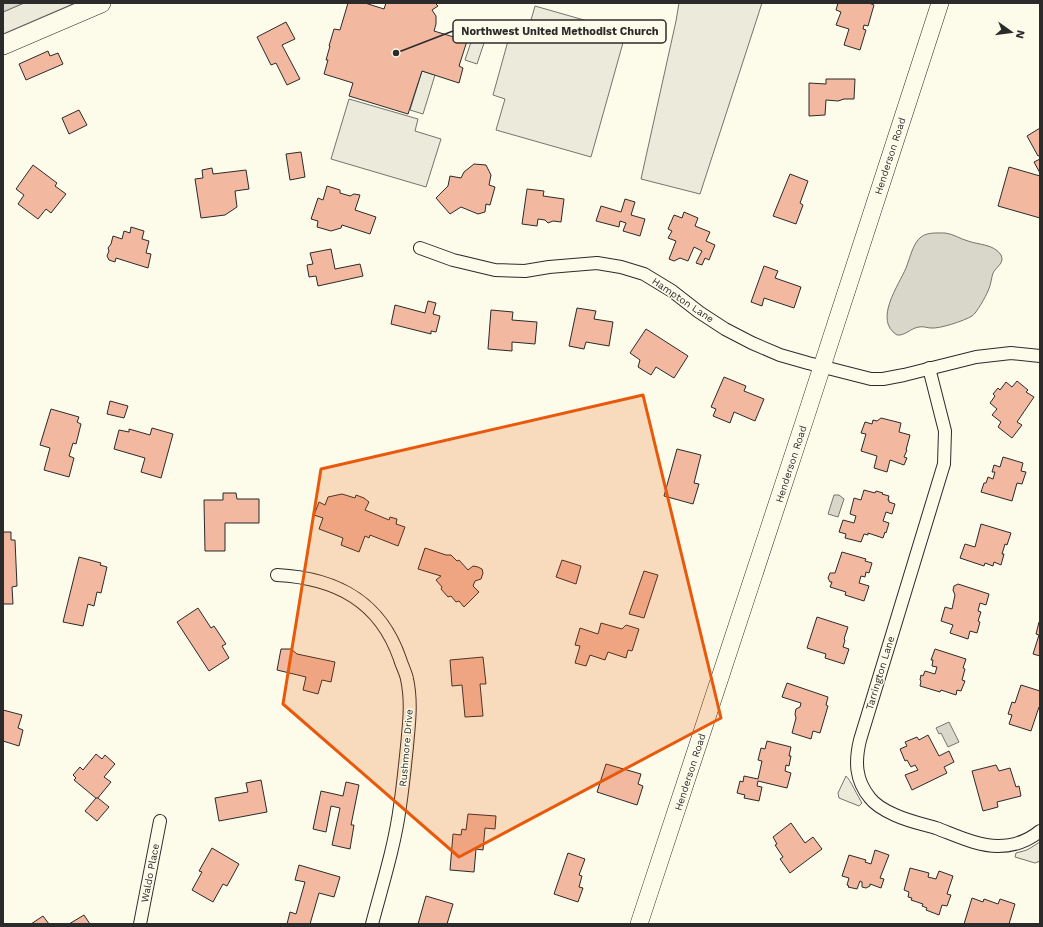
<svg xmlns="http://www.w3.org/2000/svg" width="1043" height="927" viewBox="0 0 1043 927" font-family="'Work Sans',sans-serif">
<rect width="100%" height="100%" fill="#fdfbea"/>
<g fill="#ecebdb" stroke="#74746e">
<polygon points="24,3 75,3 3,34 3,12"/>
<polygon points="679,3 762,3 700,194 641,179 676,21"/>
<path d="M846 776C850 779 858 797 862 803L859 806 839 798 838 793Z"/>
<polygon points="1040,842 1040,861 1035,863 1015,857 1016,853 1027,850"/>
</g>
<g fill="#eceadb" stroke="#74746e">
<polygon points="535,6 626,32 591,157 496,130 505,99 493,95 511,30 527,34"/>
<polygon points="472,39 484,43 477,64 465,60"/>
<polygon points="422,71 435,75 423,114 410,110"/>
<polygon points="349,99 418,119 415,131 441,139 426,187 331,159"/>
</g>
<g fill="#d8d7c9" stroke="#74746e">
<polygon points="3,3 24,3 3,12"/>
<path d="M945 233C954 234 960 239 968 241 979 245 994 244 1001 255 1005 263 996 267 993 273 991 279 991 285 988 291 986 296 976 314 972 316 964 321 939 329 931 328 927 328 924 326 919 327 911 328 905 336 897 335 873 320 899 285 906 268 910 258 913 243 921 237 927 232 938 233 945 233Z"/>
<polygon points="834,495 839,495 844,499 838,517 828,514"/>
<polygon points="949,722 959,742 948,747 941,733 939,734 936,728"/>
</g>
<g fill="#f2b8a0" stroke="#2b2b2b">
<polygon points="348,3 365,3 384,9 386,3 435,3 438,6 432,10 436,16 436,24 434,31 467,41 459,66 463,68 459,83 422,71 408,114 349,96 353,83 324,74 328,60 326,60 330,46 329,46 334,29 340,30"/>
<polygon points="838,3 869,3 874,5 868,26 864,25 863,29 866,30 860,50 844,45 849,29 836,25 841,12 836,10"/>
<polygon points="286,22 295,39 282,45 300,79 287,85 276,63 271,65 257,37"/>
<polygon points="48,51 50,56 58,53 63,64 26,80 19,64"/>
<polygon points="826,79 855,79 854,99 844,99 838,101 826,100 825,115 809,116 809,83 826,84"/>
<polygon points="79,110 87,125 69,134 62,118"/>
<polygon points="1040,128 1040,155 1038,156 1027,136"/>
<polygon points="301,152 305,177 290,180 286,154"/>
<polygon points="1040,159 1040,173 1034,162"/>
<polygon points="474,164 486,165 491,175 489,185 495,187 490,205 486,204 485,212 478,214 461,207 450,214 436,198 448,186 450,176 461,178 464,172"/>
<polygon points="33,165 57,183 55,186 66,194 51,213 46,209 38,219 18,204 24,195 16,189"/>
<polygon points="1009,167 1040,176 1040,218 998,206"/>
<polygon points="212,168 213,174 246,170 249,189 235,191 237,207 225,215 201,218 195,179 203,178 202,170"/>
<polygon points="790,174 808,181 800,203 803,205 796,224 773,216"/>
<polygon points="327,186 340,190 340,193 350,196 354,194 360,195 355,210 376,217 370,234 342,225 341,228 331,231 317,227 318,221 311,219 318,198 323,200"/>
<polygon points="527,189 544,191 543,196 564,199 561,222 553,221 548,223 545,220 538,219 537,226 522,224"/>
<polygon points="625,199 635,202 631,215 645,219 640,236 623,231 626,223 620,221 619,227 596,221 601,206 621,212"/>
<polygon points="684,212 698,218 695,226 710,232 706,241 715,245 709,260 705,258 702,265 696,263 702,251 694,247 688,261 680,258 674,261 669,259 676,241 668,238 672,231 668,229 674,215 682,218"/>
<polygon points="131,227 144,231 142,239 149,241 146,253 151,254 148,268 116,258 115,262 109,260 107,256 109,251 108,248 111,244 113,236 122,239 124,231 130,233"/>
<polygon points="331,249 335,269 360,264 363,276 318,286 316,276 309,277 307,265 313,264 310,253"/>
<polygon points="764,266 778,271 775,278 801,287 794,308 764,298 762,306 751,302"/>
<polygon points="428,301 436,303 433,314 440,316 436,332 431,331 431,334 391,324 395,305 425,313"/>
<polygon points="577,308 596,311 594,319 613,322 609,346 586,342 584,349 569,346"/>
<polygon points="491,310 513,312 512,320 537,322 535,344 512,342 512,351 488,349"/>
<polygon points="646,329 688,356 674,378 656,367 651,375 638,367 640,360 630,353"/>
<polygon points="724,377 746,386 744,391 764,399 755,421 734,412 730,423 713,416 716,409 711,407"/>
<polygon points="1017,381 1028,390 1026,392 1034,397 1017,422 1022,425 1012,438 998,427 1001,422 992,415 997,409 990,403 995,396 993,394 998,388 1000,390 1006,382 1012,387"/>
<polygon points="110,401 128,406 124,418 107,414"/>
<polygon points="51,409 79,417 77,422 81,424 76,444 73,443 69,456 74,458 69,477 44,470 50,448 40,445"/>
<polygon points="881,418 901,423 899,432 910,435 906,450 907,450 904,457 907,458 904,465 890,460 887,472 874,468 877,456 861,451 866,434 861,433 865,422 872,424 873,420 877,421"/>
<polygon points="152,428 173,434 161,478 141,472 145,458 114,449 119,430 129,432 129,429 150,435"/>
<polygon points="677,449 701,455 694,483 699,484 693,504 664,496"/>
<polygon points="1003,457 1023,463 1021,471 1026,472 1022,484 1017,483 1012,501 981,492 984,483 986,483 988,477 993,479 995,472 992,472 994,465 1000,467"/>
<polygon points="864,490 875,493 876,491 883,493 882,494 889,496 888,500 889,500 889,502 895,504 892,514 886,512 883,521 889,523 886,533 885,532 883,538 868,533 868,535 864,534 861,542 845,538 846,534 839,532 843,520 854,523 856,516 850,514 854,498 861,500"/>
<polygon points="223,493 236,493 237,499 259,499 259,523 225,523 225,551 205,551 204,500 223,500"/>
<polygon points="342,494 355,498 356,495 364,498 369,502 365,510 389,520 390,517 397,519 396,524 405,527 398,546 370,535 369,538 365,536 359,552 341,545 343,538 319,529 323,518 314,515 319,502 325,505 328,497"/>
<polygon points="981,524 1011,533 1007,545 1005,544 1002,554 1004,554 1001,565 994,562 993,566 985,563 984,566 960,558 965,544 975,547"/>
<polygon points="3,532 11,532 11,540 15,540 17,586 12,587 13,604 3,604"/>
<polygon points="425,548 446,555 451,555 457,561 459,560 468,570 473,566 478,567 482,569 483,573 481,579 475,581 473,586 479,592 464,607 459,601 456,602 451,596 448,597 441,589 442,587 436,580 441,576 418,569"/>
<polygon points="842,552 866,559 865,561 872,563 869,573 866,572 865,577 861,576 859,583 869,586 864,601 845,595 846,592 830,587 832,582 830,582 828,578 830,573 835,573"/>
<polygon points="79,557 101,563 100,565 107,567 101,593 97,592 94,606 88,604 83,626 63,622"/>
<polygon points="562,560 581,566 576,584 556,577"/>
<polygon points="644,571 658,575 644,618 629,614"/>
<polygon points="958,584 989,594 986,605 980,603 978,611 981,612 978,621 980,622 977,633 970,631 968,639 950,633 953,625 941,621 945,607 952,609 955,595 953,590 954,586"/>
<polygon points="198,608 211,628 214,626 226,644 222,646 229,658 209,671 177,622"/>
<polygon points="817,617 848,627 844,639 845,640 843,647 849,649 844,664 825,658 826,654 807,648"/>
<polygon points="1039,622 1040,622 1040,656 1033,654 1039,635 1036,634"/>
<polygon points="601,623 622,629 626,625 639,629 632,651 628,650 626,658 608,652 605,660 590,655 586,666 575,663 580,646 575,645 580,628 598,634"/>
<polygon points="281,649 291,649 297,654 335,662 331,682 322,680 318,694 303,690 306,677 277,670"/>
<polygon points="935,649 966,659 963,668 965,669 962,680 965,681 961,691 957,690 956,695 941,690 940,692 920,686 921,681 920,680 921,675 923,676 925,671 935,674 937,667 932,666 933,660 931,660"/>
<polygon points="483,657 486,684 480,684 483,716 465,717 462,685 452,686 450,660"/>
<polygon points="787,683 828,697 826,705 828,706 820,733 813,731 811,739 792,733 796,718 795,714 796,709 800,707 801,703 782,697"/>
<polygon points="1021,685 1040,691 1040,708 1039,707 1031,731 1009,724 1012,715 1008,714 1012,702 1015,703"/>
<polygon points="3,710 22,715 18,728 23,730 19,746 3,741"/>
<polygon points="928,735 939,756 949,751 954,762 944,767 947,773 912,790 905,775 918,770 915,765 911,767 907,760 905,761 900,749 907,746 905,742 917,737 919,740"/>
<polygon points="767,741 791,747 789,756 791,756 789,766 786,765 785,771 791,773 787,788 758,781 757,786 762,787 759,801 744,798 745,795 737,793 740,781 743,782 744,776 758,779 762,761 758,760 761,748 765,749"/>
<polygon points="96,754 102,759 105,755 115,764 104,777 111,782 97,799 74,780 76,778 73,775 80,767 83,770"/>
<polygon points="606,764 641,774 638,784 643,786 637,805 597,792"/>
<polygon points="996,765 999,771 1010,768 1016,787 1019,786 1021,796 997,802 998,807 983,811 972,771"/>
<polygon points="261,780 267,812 219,821 215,798 248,792 246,783"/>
<polygon points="346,782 359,785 351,825 354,825 350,849 332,845 340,808 331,806 326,832 313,829 321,791 343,796"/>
<polygon points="96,798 98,798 109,807 97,821 85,811"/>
<polygon points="468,814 496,816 495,829 485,828 483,850 476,849 474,872 450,870 453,834 461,835 462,829 466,830"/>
<polygon points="791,823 805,843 813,837 822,849 790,873 780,859 783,857 775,845 777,844 773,837"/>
<polygon points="212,848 239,864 227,886 223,884 213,902 192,890 202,872 199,871"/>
<polygon points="875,850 889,855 880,878 884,879 881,888 870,884 870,886 866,888 862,887 862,882 860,881 857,889 848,887 849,886 847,885 849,878 842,876 849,855 866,860 865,862 871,864"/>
<polygon points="568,853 585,859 579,875 582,876 579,887 583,888 578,902 554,894"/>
<polygon points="299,865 340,877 334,897 319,893 310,924 287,924 290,912 296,914 305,882 295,880"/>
<polygon points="910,868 929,873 928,877 936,879 939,871 953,876 947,894 951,895 947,906 942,905 939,915 926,910 927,908 922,906 923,904 911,900 912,898 908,897 909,892 904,890"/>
<polygon points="426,896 453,904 447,924 418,924"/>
<polygon points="972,898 983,902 984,899 998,904 1000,899 1015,904 1009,924 964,924"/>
<polygon points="84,915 90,924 69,924"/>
<polygon points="43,916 49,924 31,924"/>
</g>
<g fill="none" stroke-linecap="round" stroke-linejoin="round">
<defs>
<g id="street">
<polyline points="420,248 453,260 495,270 525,271 549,267 597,263 621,267 644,274 672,291 699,312 725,329 752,343 780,355 808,363 871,379 883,379 904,375 976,357 1011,353 1040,356"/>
<path d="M929 368 945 431 944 464 860 740C855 761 855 780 870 798 876 806 886 811 895 815 908 821 922 824 936 828 955 835 977 846 998 846 1014 846 1028 841 1040 831"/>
<path d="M277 575C336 578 380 601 400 659 402 666 406 673 407 679 412 702 409 724 407 746 405 766 403 786 400 806 395 845 382 886 372 924"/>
<polyline points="140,924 160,821"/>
</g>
<polyline id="secondary" points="639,924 805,419 940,3"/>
<polyline id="primary" points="3,45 101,3"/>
</defs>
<use href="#street" stroke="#2b2b2b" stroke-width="14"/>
<use href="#secondary" stroke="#2b2b2b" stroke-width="18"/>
<use href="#primary" stroke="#2b2b2b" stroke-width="20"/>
<use href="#street" stroke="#fdfbea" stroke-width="12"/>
<use href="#secondary" stroke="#fdfbea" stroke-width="17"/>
<use href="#primary" stroke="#fdfbea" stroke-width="19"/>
</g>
<path fill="#e8590c" fill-opacity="0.2" stroke="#e8590c" stroke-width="3" stroke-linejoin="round" d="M643 395 721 718 459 857 283 704 321 469Z"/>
<g text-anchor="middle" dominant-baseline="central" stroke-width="3" stroke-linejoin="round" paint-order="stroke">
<g font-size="10" fill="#2b2b2b" stroke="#fdfbea">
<text transform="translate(890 156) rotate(-72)">Henderson Road</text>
<text transform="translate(683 300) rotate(34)">Hampton Lane</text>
<text transform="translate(791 464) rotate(-72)">Henderson Road</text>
<text transform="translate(880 673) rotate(-73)">Tarrington Lane</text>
<text transform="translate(406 748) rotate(-85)">Rushmore Drive</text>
<text transform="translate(690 772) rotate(-72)">Henderson Road</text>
<text transform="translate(150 873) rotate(-79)">Waldo Place</text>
</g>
</g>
<path fill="none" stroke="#2b2b2b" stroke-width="1.5" d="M396 53L453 31"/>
<circle fill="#2b2b2b" stroke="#fdfbea" stroke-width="1.5" cx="396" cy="53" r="4"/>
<rect fill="#fdfbea" stroke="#2b2b2b" stroke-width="1.5" x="453" y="20" width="213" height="23" rx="4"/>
<g font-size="11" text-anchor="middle" font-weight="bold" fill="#2b2b2b">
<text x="560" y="35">Northwest United Methodist Church</text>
</g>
<rect width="1043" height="927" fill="none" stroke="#2b2b2b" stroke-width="8"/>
<g transform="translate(1011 32) rotate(104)" stroke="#fdfbea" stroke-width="3" paint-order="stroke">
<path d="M0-3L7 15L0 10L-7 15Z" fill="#2b2b2b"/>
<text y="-6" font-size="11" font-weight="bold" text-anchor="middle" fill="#2b2b2b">N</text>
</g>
</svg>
